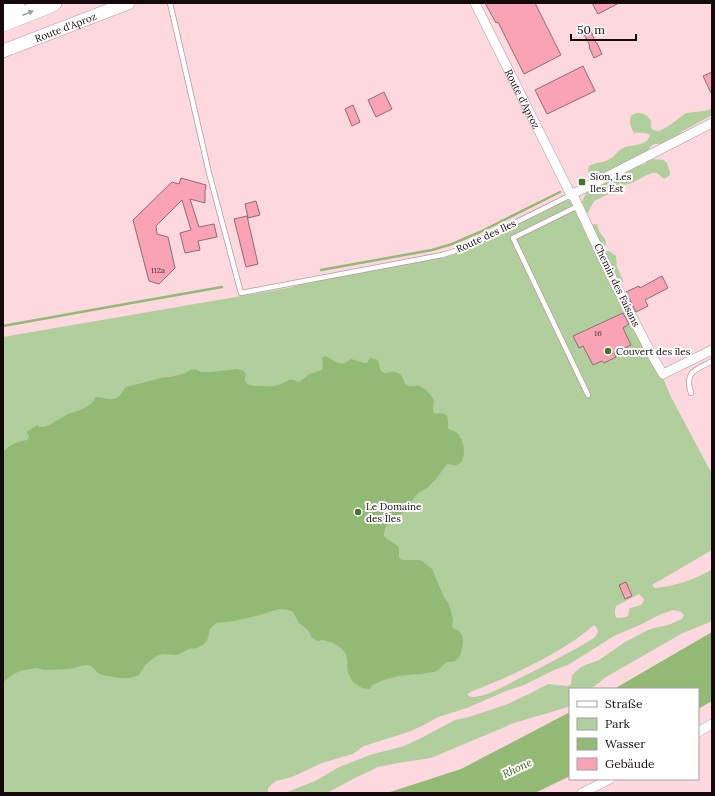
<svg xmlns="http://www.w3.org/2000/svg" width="715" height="796" viewBox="0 0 715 796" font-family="Lora,serif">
<rect width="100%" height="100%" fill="#fdd8de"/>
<path fill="#b1cf9d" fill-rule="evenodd" d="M712 109V115L683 131 672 140 665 144H655L652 145 643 156 640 164 642 165 645 164 648 161 653 159 664 160 667 163 670 172V175L666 178 664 179 657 173H652L647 175 636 181 629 184 622 185 615 191 594 201 585 218 587 225 597 224C598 226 598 228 599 231 603 238 609 239 604 249V251H609L616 256 617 267 623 280V282L614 285 618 289H624L625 293 622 299 651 349 671 397 712 474V550L652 585 655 588C675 586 695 580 712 569V621L681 634 606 677 591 689H570V706L565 708 514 723 431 758 398 763 378 767 355 778 327 793H285L317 780 339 767 370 755 404 746 423 737 455 720 469 717 505 705 529 694 548 684 568 686 571 684 572 675 581 667 599 660 625 642 650 629 668 625 682 619 684 615 681 612 673 610 659 615 642 624 614 636 568 665 554 670 524 685 506 691 467 708 438 717 424 725 411 731 364 746 353 754 322 763 292 777 276 781 271 785 268 788V793H3V337L288 288 315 281 450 256 463 251 490 236 544 212 562 201 570 200 581 205C583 198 587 192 589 186 590 179 587 173 589 166 596 162 604 163 610 159 615 156 617 151 623 148 631 144 647 147 650 135 646 132 639 133 634 133 630 126 629 122 631 116 633 115 635 113 637 113 642 112 650 117 651 121 652 126 649 126 653 130L659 131 667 127 686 113 704 111ZM639 594 643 598 644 601 641 605 630 608C628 611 629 614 627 617L617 618C614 614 615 611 616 606ZM594 625 597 628 598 632 594 638C569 653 544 666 518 679 505 686 490 695 475 697 472 697 470 697 467 694 476 689 486 686 495 682 529 667 567 649 594 625Z"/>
<g fill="#92ba75">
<path d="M325 356C336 360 339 369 351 359L364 363H367L370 358C381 359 378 363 381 371 388 376 390 369 398 373 405 376 402 382 407 385 411 387 415 385 419 386 424 387 431 394 433 399 436 403 431 407 434 413 442 414 448 411 448 421 448 422 448 427 448 428 449 431 454 430 456 432 464 438 469 462 456 465 453 466 451 464 447 464L436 479 427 488 418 493 395 522 387 525 385 528 384 533V536L387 539 398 546 399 548V557L400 559 403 560H418L422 561 432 569 444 597 449 604 453 619 452 627 454 629 458 630C459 630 461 634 462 635 464 642 462 657 455 661 453 662 449 661 446 663 441 665 441 670 434 672 429 673 424 673 419 674 402 675 386 677 371 686L370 689 362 688 353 682 348 673 347 659 346 654 341 648 333 643 322 640 319 641 315 640 312 638 308 630 299 623 293 612 288 610 279 609 256 616 235 621 216 623 210 629 207 641 203 645 197 648 189 649 177 655 162 654 155 657 145 665 139 675 130 678H120L102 675 98 673 91 666 86 665 69 669 44 670 36 668 30 669 20 671 14 674 3 682V452C11 444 16 442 27 440L29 437 28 434 26 432 38 425 39 427H44L49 425 68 414 83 409 92 403 96 397C104 396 113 403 119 396 122 393 123 390 126 387L161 378 169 377 183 374 190 370 195 369 201 372H210L237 369 244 371 246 375C241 388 257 386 266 386 270 386 274 387 278 385 283 384 286 381 289 380 292 379 296 381 298 382L301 381 309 374 322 370C324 365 321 361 323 357Z"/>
<polygon points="712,632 712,701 698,709 698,689 614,689"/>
<polygon points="570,712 570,776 535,793 387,793 461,769"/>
</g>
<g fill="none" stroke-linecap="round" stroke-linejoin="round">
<g stroke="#92ba75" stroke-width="2.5">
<polyline points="321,270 432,250 452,244 480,232 560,192"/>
<polyline points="3,326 92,310 222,287"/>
</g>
</g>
<g fill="#faa3b5" stroke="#8d6c72">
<polygon points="485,3 535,3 561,55 524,74 498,22 496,23"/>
<polygon points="592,3 619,3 598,14"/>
<polygon points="589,27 596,43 597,43 602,54 594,58 589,47 590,46 582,30"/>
<polygon points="583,66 595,91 547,114 535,90"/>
<polygon points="712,72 712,95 703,76"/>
<polygon points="384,92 392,109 376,117 368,100"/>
<polygon points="353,105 360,122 352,126 345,109"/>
<polygon points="181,178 206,185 205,191 205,203 190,199 199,227 214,224 217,237 198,241 200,250 185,253 180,233 191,230 182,200 156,226 157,234 168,237 175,268 159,284 149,281 133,220 172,182 179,184"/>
<polygon points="256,201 260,215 248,218 245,204"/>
<polygon points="247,216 258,264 246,267 234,219"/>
<polygon points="662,276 668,288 645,300 648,306 636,312 626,292 639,286 640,288"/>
<polygon points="623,313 629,324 623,328 631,345 614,353 616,357 604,363 602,361 593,365 583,346 579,348 573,336"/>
<polygon points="626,582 632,596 625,599 619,585"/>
</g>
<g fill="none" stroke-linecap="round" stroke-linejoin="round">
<defs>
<g id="lane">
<polyline points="170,3 209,173 241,293 442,255 455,251 472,244 571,195"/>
<polyline points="578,206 513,238 588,395"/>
<path d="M691 393C684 371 696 370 712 361"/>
</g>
<g id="street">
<path id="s1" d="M475 3 571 195 712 123"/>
<polyline points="573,195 612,278 654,359 663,374 712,350"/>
<polyline points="698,732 712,724"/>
<polyline points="582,793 610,779"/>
</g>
<g id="secondary">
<path id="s2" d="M3 51 128 3"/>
</g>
<g id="highway">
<polyline points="3,8 16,3"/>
<polyline points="3,23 53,3"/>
</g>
</defs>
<use href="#lane" stroke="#ba979d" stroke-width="6"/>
<use href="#street" stroke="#ba979d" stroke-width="10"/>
<use href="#secondary" stroke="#ba979d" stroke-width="14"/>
<use href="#highway" stroke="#ba979d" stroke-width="18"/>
<use href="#lane" stroke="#fff" stroke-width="4.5"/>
<use href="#street" stroke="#fff" stroke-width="9"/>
<use href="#secondary" stroke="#fff" stroke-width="13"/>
<use href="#highway" stroke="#fff" stroke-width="17"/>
</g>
<defs><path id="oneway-solid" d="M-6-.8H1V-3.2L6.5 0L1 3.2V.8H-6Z"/></defs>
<use fill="#a19d9e" href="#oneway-solid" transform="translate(28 13) rotate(-22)"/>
<g fill="#496f29" stroke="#fff" stroke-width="1.5">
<rect x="578" y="178" width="8" height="8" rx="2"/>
<circle cx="608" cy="351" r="4"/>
<circle cx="358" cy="512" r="4"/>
</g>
<g text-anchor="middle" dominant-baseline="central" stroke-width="4" stroke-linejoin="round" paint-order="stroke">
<g font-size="8" fill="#4e3036">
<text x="158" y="270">112a</text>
<text x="598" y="333">16</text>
</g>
<g font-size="10" fill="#15090c" stroke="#fff">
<text stroke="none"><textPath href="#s2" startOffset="67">Route d'Aproz</textPath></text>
<text stroke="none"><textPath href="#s1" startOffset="107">Route d'Aproz</textPath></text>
<text transform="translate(486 236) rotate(-25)">Route des Iles</text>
<text transform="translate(617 285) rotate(64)">Chemin des Faisans</text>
</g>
<g font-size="10" fill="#15090c" stroke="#fff" text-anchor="start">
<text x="590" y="176">Sion, Les<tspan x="590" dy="12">Iles Est</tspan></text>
<text x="616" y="351">Couvert des îles</text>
<text x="366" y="506">Le Domaine<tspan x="366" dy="12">des Îles</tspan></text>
</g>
<g font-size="11" font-style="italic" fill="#3b5f18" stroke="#fff">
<text transform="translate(517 768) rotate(-25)">Rhone</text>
</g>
</g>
<rect width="715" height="796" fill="none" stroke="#15090c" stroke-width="8"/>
<rect x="569" y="688" width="130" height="92" fill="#ffffff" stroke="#a19d9e"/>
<rect x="577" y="701" width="20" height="6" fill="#ffffff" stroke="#a19d9e"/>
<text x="605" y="708" font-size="12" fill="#15090c">Straße</text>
<rect x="577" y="718" width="20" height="12" fill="#b1cf9d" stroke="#a19d9e"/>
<text x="605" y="728" font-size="12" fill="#15090c">Park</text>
<rect x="577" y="738" width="20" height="12" fill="#92ba75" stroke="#a19d9e"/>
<text x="605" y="748" font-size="12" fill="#15090c">Wasser</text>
<rect x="577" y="758" width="20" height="12" fill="#faa3b5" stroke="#a19d9e"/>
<text x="605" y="768" font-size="12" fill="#15090c">Gebäude</text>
<path d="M571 34v6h65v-6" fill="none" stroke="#15090c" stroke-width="2"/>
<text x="577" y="34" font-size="12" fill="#15090c" stroke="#ffffff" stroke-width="3" paint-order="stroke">50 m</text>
</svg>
